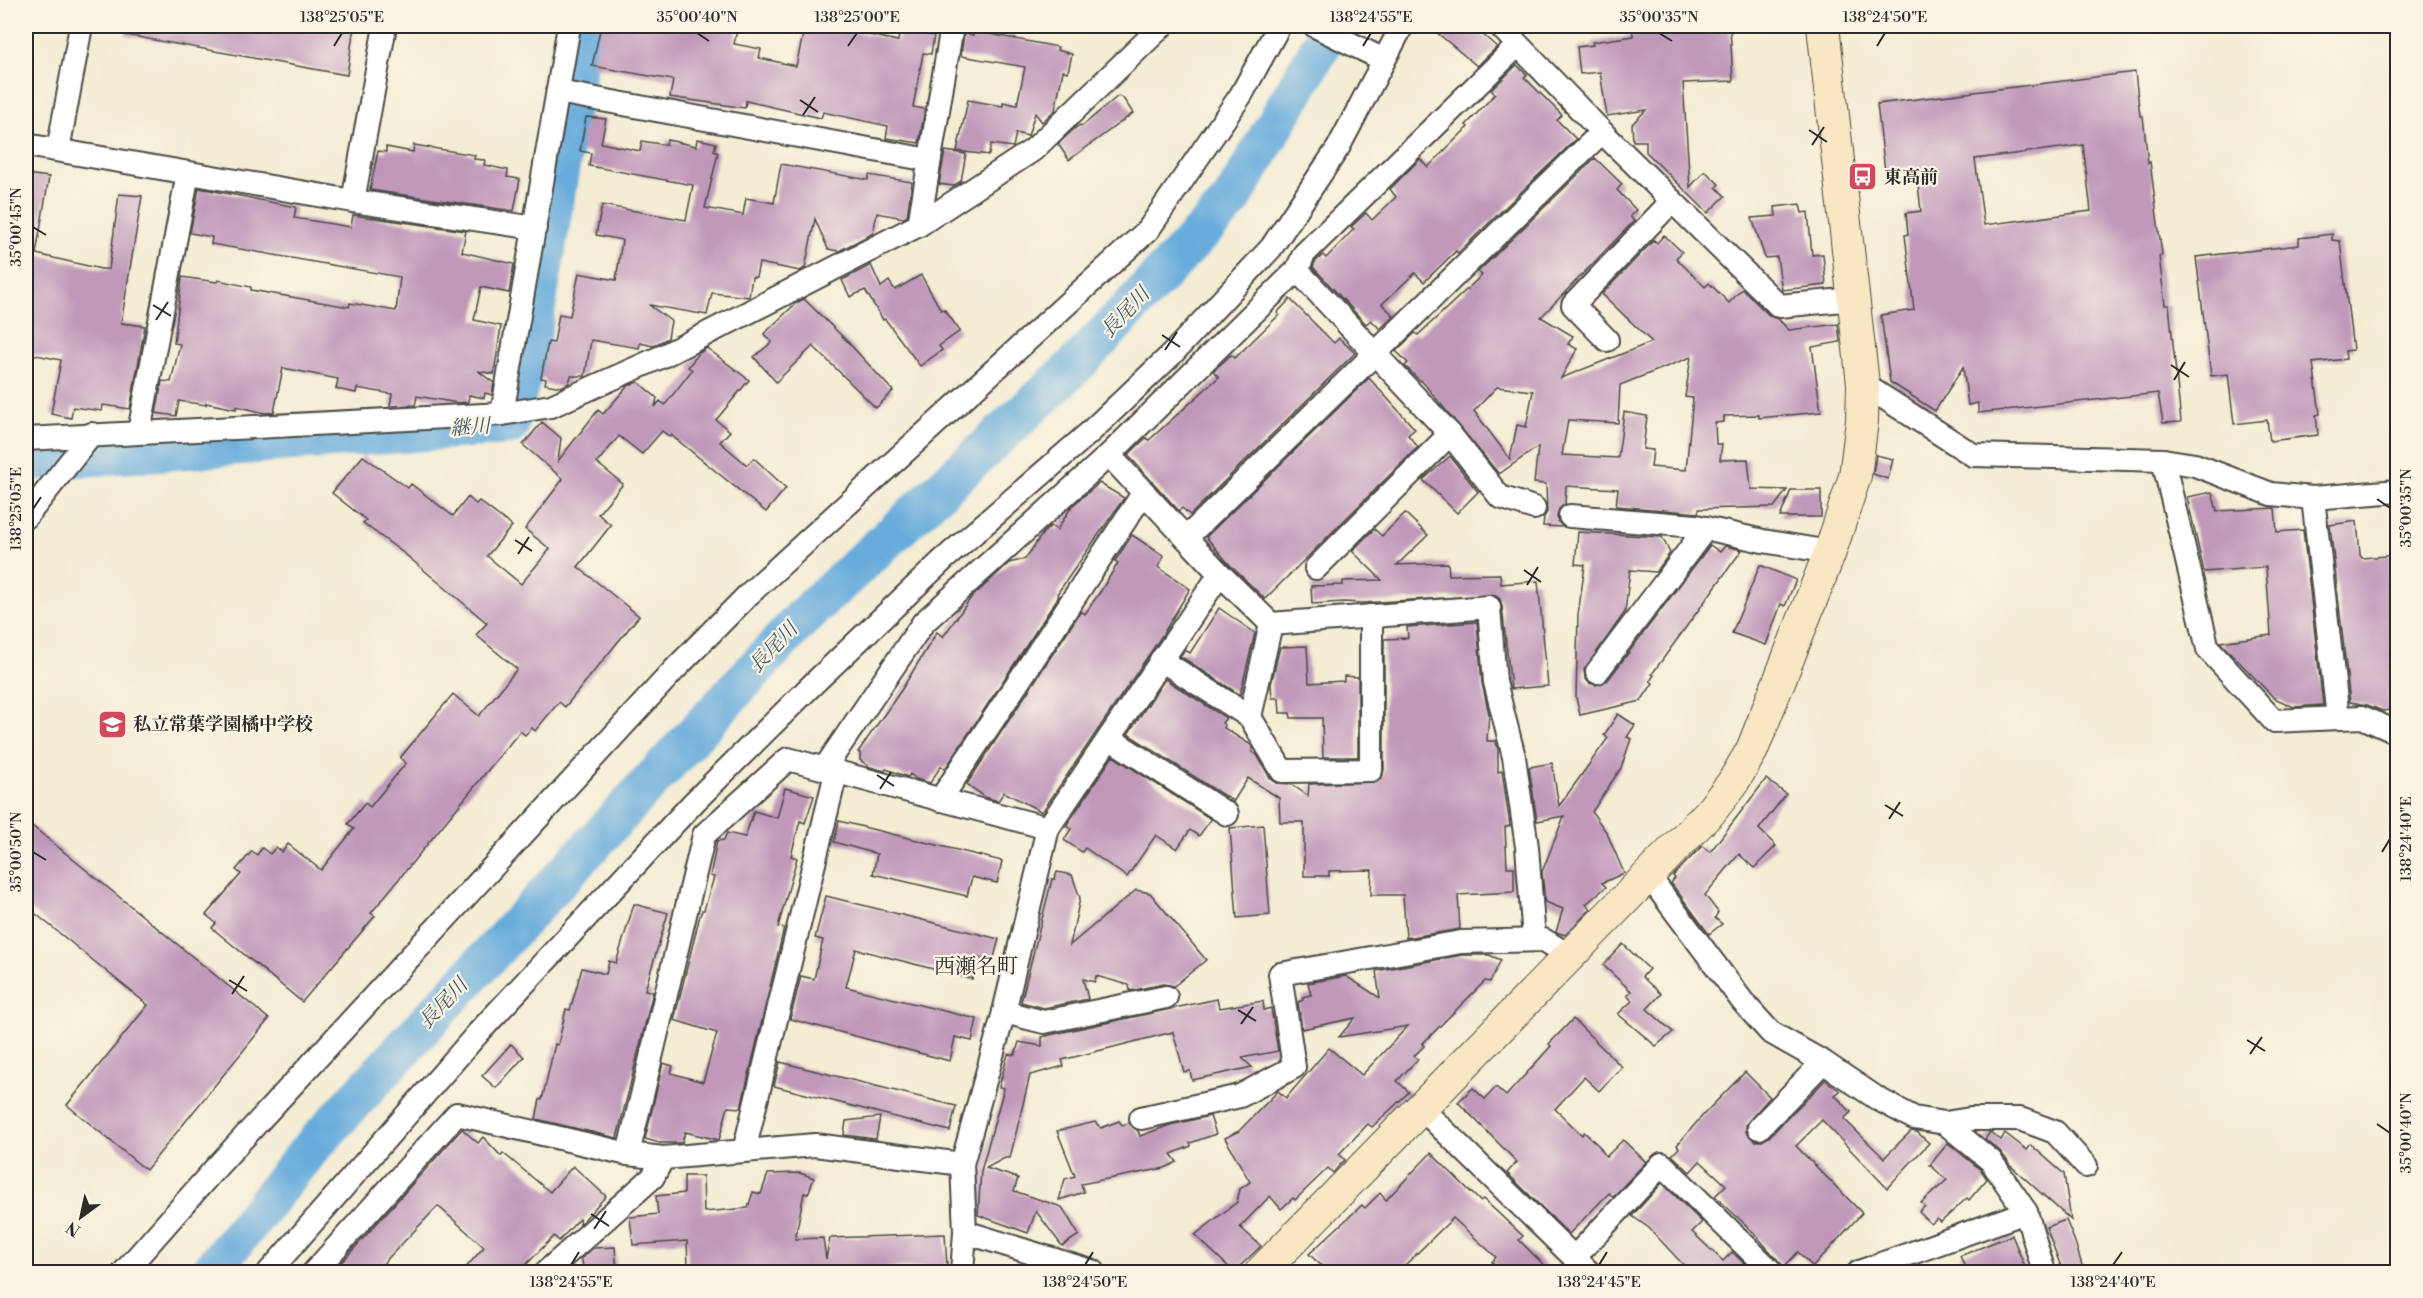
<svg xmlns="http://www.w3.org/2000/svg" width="2423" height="1298" viewBox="0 0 2423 1298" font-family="'Libre Bodoni','Noto Serif JP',serif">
<rect width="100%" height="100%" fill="#fcf5e5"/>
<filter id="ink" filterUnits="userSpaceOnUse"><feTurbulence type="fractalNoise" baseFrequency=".0167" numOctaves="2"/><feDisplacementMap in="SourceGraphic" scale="12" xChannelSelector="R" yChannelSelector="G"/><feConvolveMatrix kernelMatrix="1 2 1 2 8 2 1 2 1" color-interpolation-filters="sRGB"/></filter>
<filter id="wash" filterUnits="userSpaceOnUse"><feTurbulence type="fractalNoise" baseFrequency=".008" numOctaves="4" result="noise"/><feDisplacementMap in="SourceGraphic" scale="24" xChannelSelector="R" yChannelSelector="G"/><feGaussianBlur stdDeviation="1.35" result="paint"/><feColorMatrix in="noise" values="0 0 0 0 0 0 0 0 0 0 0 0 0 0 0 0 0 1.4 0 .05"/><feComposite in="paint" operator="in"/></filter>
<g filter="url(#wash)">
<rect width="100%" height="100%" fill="#f4ecd3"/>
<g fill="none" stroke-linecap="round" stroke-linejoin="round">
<g stroke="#67acdc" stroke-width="40">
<polyline points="26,461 509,425 530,342 584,26"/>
<polyline points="210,1272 309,1150 805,615 1076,365 1231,201 1332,26"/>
</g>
</g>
<g id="blocks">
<g fill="#bf98ba" fill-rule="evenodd">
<polygon points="127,26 354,26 347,75 126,35"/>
<polygon points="601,26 738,26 734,44 761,49 759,58 796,66 805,26 827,26 898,41 900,29 934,36 931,54 923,53 913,107 925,109 919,143 886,138 888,126 823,112 821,118 746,101 745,108 670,97 673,80 592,66"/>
<polygon points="1429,26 1473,26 1497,47 1477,66"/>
<polygon points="1632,26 1730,26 1733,81 1683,83 1690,187 1705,171 1719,184 1716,187 1725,196 1708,213 1646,152 1646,141 1633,141 1632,124 1646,110 1607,116 1600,72 1580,74 1577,47 1593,45 1592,42 1633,36"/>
<polygon points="974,31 1058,47 1057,50 1072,54 1068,72 1063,71 1055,110 1042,122 1035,113 1028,136 1016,133 1013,147 991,144 989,155 957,151 968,100 1003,106 1003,102 1017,105 1025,67 961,56 964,33 973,35"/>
<polygon points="1517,65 1527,75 1524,77 1562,115 1557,120 1576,139 1458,253 1456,251 1424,282 1415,273 1382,304 1394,316 1380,329 1371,320 1366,324 1313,267 1315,262 1323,255 1326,258 1354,229 1351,227 1366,213 1372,220 1396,197 1390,189 1420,159 1428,167 1468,127 1466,125 1495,94 1491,90"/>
<path d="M2135 72 2140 116H2143L2148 163 2150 162 2162 255 2159 256 2165 305H2169L2181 422 2163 423 2158 393 1978 413V403L1968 405 1963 367 1935 411 1890 382 1881 315 1914 310 1905 235 1908 234 1906 213 1921 211 1916 167 1885 171 1877 104ZM2083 145 2091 211 1984 225 1975 159Z"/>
<polygon points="1118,96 1123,98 1133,113 1069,160 1058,144 1074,129 1080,125 1082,126"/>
<polygon points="586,117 606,119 601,143 640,151 642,141 666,145 667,140 696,146 697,139 716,143 714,151 718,153 705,208 743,215 746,198 774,203 781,164 868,180 869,175 912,182 907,216 904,218 877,213 873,233 839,251 828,249 815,219 805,268 800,271 759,263 756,277 752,277 749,297 712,293 707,315 649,305 671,321 668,338 653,346 640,343 639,348 591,340 585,376 571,376 569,383 561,387 545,384 546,379 541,378 548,342 554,343 559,314 570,316 579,273 616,280 622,240 596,235 602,205 686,220 693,185 589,166 591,153 580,151"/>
<polygon points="414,145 475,155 474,159 485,160 484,165 508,170 507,177 520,179 514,211 370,190 378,151 386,152 386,147 413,152"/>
<polygon points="945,151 966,154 961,181 953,186 939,184"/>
<path d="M1595 158 1622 184 1617 190 1636 210 1630 216 1634 221 1541 317 1573 336 1568 344 1577 349 1561 378 1652 342 1602 294 1654 240 1657 243 1664 235 1682 252 1676 258 1705 287 1709 283 1729 303 1742 289 1770 316 1778 319 1789 330 1838 324 1840 342 1812 347 1821 412 1759 418V415L1724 416V422L1715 423 1716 444H1722L1720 460 1748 459 1751 489 1787 490 1774 507 1699 509 1698 513 1616 506 1618 489 1566 486 1565 504 1559 509 1557 516 1558 522 1563 527 1543 526 1544 517 1547 512 1546 484 1534 483 1538 447 1499 474 1421 380 1420 381 1405 366 1408 363 1396 351 1415 333 1418 335 1482 275 1478 272ZM1691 357 1685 397 1693 398 1686 470 1651 467 1653 450 1643 449 1647 416 1624 412 1618 458 1562 455 1568 420 1618 423 1620 385ZM1497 387 1533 391 1526 427 1517 425 1510 459 1474 411Z"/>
<polygon points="26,174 49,177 36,254 101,269 109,269 119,194 142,196 121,323 145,326 130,409 103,405 102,411 73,407 71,418 51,414 61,360 26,353"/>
<polygon points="199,188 296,207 294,218 351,227 353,215 466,231 462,252 514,264 509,293 481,287 474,320 501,326 494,374 478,371 494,383 492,395 485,393 484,398 469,395 468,402 458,403 417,396 415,405 390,406 392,394 357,388 356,393 336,389 338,379 283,368 274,412 265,413 236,406 236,409 206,403 206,405 179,401 176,416 156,413 162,381 171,382 180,344 174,343 182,277 217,282 218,280 251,287 251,290 349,307 350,303 396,311 400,277 211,244 212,237 190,233"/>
<polygon points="1800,204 1802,213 1808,212 1812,255 1823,254 1826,285 1782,290 1777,257 1765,258 1752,218 1776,216 1775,207"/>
<polygon points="2332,234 2332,240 2340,241 2353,350 2345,351 2346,359 2313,363 2320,414 2316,415 2318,435 2270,441 2267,420 2234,424 2228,374 2211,376 2196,257 2299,245 2299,238"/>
<polygon points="871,265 881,287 889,281 895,290 921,275 941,310 944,309 960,331 939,346 942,350 920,366 885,319 883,320 865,290 850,297 842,280"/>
<polygon points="804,299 847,341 893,391 876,408 813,346 776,382 754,357 772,342 764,334 796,303"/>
<polygon points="1290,299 1334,343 1339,338 1355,353 1190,515 1182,508 1179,511 1128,455 1146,438 1149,440 1219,377 1213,371 1231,355 1235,358 1279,315 1277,313"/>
<polygon points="707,348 749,380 716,420 730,431 720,442 747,465 754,458 786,488 766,512 671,435 670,437 662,431 642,454 619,436 597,463 623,484 598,514 611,525 578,567 639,616 565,707 559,702 535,731 532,728 525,735 520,731 371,913 375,916 302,1002 212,928 216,923 206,915 241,874 236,870 252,851 257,855 262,848 270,854 276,847 282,852 288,844 321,870 354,829 348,824 365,803 370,807 406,763 400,758 453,694 479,716 517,669 476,635 487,623 406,555 363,523 366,520 332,493 363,456 408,488 411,484 453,516 468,497 476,504 479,501 512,526 487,556 521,584 550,549 525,529 563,479 523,445 542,422 561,438 558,461 598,410 603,414 628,386 638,382 657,398 655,407 660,401 665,405 692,370 688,367 699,353"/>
<polygon points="1369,378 1415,429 1408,435 1418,447 1265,599 1230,565 1206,537"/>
<polygon points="1876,455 1893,459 1888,479 1873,474"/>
<polygon points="1450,456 1478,492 1457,513 1423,480"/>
<polygon points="1099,483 1124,498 1057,594 1059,596 945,769 941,766 930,783 916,779 910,774 908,777 886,769 885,771 870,767 860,760 860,753 858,752 902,689 937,632 943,637 970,599 1009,563 1025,559 1043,533 1051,526 1057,530 1072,506"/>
<polygon points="1791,490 1821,490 1821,517 1780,517"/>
<polygon points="2212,492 2217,511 2275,508 2277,532 2303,530 2323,705 2294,707 2274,698 2220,642 2271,635 2266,567 2204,572 2187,497"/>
<polygon points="1405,513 1428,535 1397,565 1448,563 1449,575 1500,574 1501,584 1538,581 1548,686 1511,689 1502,606 1500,599 1494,595 1362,603 1344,602 1312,604 1311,586 1343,585 1343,581 1382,580 1352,551 1374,529 1382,536"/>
<polygon points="2357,521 2360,555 2362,558 2397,555 2397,709 2383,711 2367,705 2350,702 2330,525"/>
<polygon points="1578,532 1662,537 1670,553 1656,572 1630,570 1625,612 1584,670 1585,678 1589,683 1596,685 1608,680 1710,545 1720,552 1725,546 1742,550 1652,674 1654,675 1650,681 1653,683 1641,701 1580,715 1576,698 1578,615 1585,565 1575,564"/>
<polygon points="1132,535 1164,556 1158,567 1190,589 1163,634 1042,812 1004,792 998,801 985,797 967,784 1081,611 1085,614 1102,589 1118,563 1115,561"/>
<polygon points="1760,565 1796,580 1785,606 1781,604 1766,645 1732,633"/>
<polygon points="1219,608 1255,633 1240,695 1180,656 1185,650 1190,653"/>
<polygon points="1477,622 1482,683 1489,714 1487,741 1496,741 1498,750 1498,772 1502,771 1510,826 1505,827 1507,867 1514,867 1514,892 1458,895 1460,929 1406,938 1403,895 1371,895 1372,870 1329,871 1329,876 1304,876 1304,822 1280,822 1279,798 1248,778 1233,802 1227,796 1226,797 1128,734 1165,679 1226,718 1222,723 1225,725 1224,728 1251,745 1253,749 1252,752 1257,755 1270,778 1276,783 1291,784 1308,796 1309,784 1377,782 1382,777 1384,770 1384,639 1408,638 1407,627"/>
<polygon points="1307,646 1309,683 1344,681 1344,676 1358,677 1358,757 1323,757 1322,718 1291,718 1290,713 1280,713 1279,698 1272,698 1271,684 1280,647"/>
<polygon points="1618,714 1635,725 1627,737 1631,739 1621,768 1592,812 1607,833 1624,873 1602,883 1606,887 1586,904 1591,909 1565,935 1556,932 1563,909 1545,902 1542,872 1564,816 1537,821 1529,767 1552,763 1559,806 1608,738 1604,735"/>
<polygon points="1113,756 1211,819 1199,836 1190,830 1177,849 1156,835 1127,877 1085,848 1082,852 1064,840 1071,829 1066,826"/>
<polygon points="1766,779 1786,794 1759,829 1776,846 1754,868 1739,854 1705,895 1718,912 1715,918 1722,924 1709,934 1671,883 1675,878 1673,876 1702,846 1710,852"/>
<polygon points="785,788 814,796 805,823 800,821 791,856 797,858 778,927 784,928 741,1108 728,1107 719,1140 685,1132 682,1143 660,1143 645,1139 663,1063 673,1066 671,1073 703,1082 717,1033 674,1020 699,919 702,910 704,910 714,877 710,876 717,841 724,840 727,833 745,837 754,811 777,818"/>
<polygon points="26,821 269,1019 146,1170 67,1105 148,1005 26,906"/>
<polygon points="839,821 1002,861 997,883 972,877 967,896 873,874 877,854 834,842"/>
<polygon points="1263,825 1270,915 1237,918 1230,828"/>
<polygon points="1057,872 1072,875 1080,898 1070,945 1136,890 1150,893 1206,960 1174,986 1163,984 1130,991 1129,985 1096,976 1095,982 1083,979 1088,999 1044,1008 1021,1002 1052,879 1055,879"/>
<polygon points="826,896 999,939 993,961 977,957 972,979 856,949 846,987 977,1019 972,1041 955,1037 950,1061 790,1019 801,976 814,979 823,940 815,938"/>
<polygon points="634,904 668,913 645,990 653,992 617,1138 536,1119 540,1099 542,1100 555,1044 558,1045 566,1009 570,1010 582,968 606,974 609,961 616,963"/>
<polygon points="1623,944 1649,969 1642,977 1661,994 1647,1009 1673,1032 1656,1046 1618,1014 1632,1001 1627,995 1631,991 1603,965"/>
<polygon points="1462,955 1489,955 1501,960 1490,982 1485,981 1422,1044 1424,1046 1414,1056 1418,1059 1397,1081 1409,1092 1372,1127 1368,1124 1339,1154 1345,1160 1338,1167 1333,1173 1328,1168 1295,1200 1293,1198 1281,1209 1270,1196 1240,1227 1261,1246 1234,1272 1195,1235 1237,1202 1240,1189 1250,1182 1225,1138 1239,1131 1278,1091 1286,1098 1329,1048 1362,1075 1408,1026 1339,1037 1355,1018 1302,1029 1298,1002 1303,1000 1302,997 1311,995 1308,983 1346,976 1380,998 1376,971"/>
<polygon points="1217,999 1219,1008 1263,1001 1264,1010 1271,1008 1278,1051 1242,1058 1252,1067 1192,1080 1190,1071 1184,1072 1173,1032 1062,1060 1064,1066 1030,1075 1010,1158 1005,1158 986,1168 1018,1178 1014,1191 1062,1207 1079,1235 1062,1246 1036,1211 1028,1233 978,1215 981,1171 1004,1088 999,1087 1006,1061 1008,1054 1015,1055 1019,1042 1042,1046 1042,1037 1054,1034"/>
<polygon points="1573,1019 1622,1067 1599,1091 1584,1077 1555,1109 1582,1135 1584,1132 1599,1146 1606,1157 1623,1140 1646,1162 1613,1197 1609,1193 1569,1234 1507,1173 1517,1162 1458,1102 1473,1088 1485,1099 1496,1087 1506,1096 1551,1046 1549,1044"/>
<polygon points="511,1044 524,1057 496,1088 482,1076"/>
<polygon points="780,1062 956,1106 950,1131 774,1086"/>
<polygon points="1745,1072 1770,1097 1746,1124 1746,1132 1755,1141 1762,1141 1769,1137 1825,1080 1840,1091 1835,1095 1851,1112 1844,1119 1884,1158 1911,1131 1917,1132 1929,1143 1887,1188 1822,1120 1796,1146 1862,1213 1813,1267 1798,1252 1784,1267 1752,1231 1715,1196 1726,1185 1700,1161 1690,1172 1672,1155 1679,1148 1677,1145 1703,1115"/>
<polygon points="1210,1116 1216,1134 1190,1143 1191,1146 1171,1154 1177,1162 1165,1168 1081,1184 1084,1192 1059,1200 1065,1179 1075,1176 1057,1131 1095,1122 1101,1128 1119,1121 1122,1125 1129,1123 1138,1131 1140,1136 1170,1125"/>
<polygon points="880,1117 876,1139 844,1135 846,1121"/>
<polygon points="462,1129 478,1143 483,1137 501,1156 503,1153 550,1192 573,1166 606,1196 580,1224 579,1219 559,1241 554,1236 519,1272 462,1272 484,1247 438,1206 375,1272 352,1272 341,1263"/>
<polygon points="1990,1132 2001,1140 2005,1133 2027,1150 2031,1145 2064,1174 2071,1220 2012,1167 2000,1151 1985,1139"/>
<polygon points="1948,1143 1981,1170 1987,1179 1969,1200 1967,1198 1941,1222 1937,1219 1931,1224 1919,1212 1925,1206 1921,1203 1947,1180 1930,1165"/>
<polygon points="1431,1153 1480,1201 1483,1199 1523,1236 1519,1240 1551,1272 1503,1272 1492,1262 1496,1257 1453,1218 1398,1272 1328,1272 1309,1254 1362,1205 1365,1208 1380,1193 1386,1200"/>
<polygon points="800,1173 814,1178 808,1194 804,1193 795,1239 823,1238 826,1259 830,1238 945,1234 947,1266 825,1270 825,1272 693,1272 693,1267 688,1266 687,1241 633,1245 630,1217 658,1214 656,1196 684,1193 684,1176 703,1176 704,1212 748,1208 753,1192 761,1194 768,1174"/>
<polygon points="1662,1183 1702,1222 1692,1232 1723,1261 1732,1252 1753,1272 1690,1272 1649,1228 1632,1216"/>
<polygon points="2066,1220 2075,1242 2084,1272 2063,1272 2046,1227"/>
<polygon points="2012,1235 2027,1272 1967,1272 1960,1256"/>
<polygon points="615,1247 617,1272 583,1272 582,1258 593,1248"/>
</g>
</g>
</g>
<g filter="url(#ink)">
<use href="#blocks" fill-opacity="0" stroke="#494844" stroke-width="1.5"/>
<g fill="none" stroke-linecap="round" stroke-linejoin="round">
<defs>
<g id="street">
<polyline points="1315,26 1384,60"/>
<polyline points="1500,26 1602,132 1779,306 1854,299"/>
<polyline points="558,92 929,160"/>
<polyline points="26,145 353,201 385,26"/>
<polyline points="58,150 81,26"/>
<polyline points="353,201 535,228"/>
<polyline points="919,225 952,26"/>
<polyline points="1297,270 1450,434 1500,497 1534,508"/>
<polyline points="1607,340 1573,305 1672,201"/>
<polyline points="1863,384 1973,455 2163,460 2195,465 2271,494 2313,498 2398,491"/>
<polyline points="502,414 569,26"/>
<polyline points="139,432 188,173"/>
<polyline points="26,439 502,414 551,406 663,356 919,225 1033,150 1162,26"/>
<polyline points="1109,455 1186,538"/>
<polyline points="2163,460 2208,649 2274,721 2362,717 2398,733"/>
<polyline points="2313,498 2338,718"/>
<polyline points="1570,516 1696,526 1763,541 1830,552"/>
<polyline points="26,517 92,434"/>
<polyline points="1316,568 1450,434"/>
<polyline points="1220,574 1271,624 1489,607 1495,682 1514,757 1527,847 1534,940"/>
<polyline points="1271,624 1250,717 1282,771 1371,770 1371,616"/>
<polyline points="1161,660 1250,717"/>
<polyline points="1597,672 1706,528"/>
<polyline points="1109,738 1227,814"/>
<polyline points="824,769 923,623 1109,455 1297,270 1304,254 1518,45"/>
<polyline points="940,800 1144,492"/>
<polyline points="1648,875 1743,1002 1770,1032 1823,1062 1878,1099 1914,1118 1945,1123 1970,1119 2020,1119 2055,1132 2086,1166"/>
<polyline points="1004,1012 1044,1022 1166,997"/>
<polyline points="1421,1108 1589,1272"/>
<polyline points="1141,1118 1240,1096 1294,1067 1280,974 1461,942 1544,940 1570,956"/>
<polyline points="1945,1123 1991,1161 2026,1212 2044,1272"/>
<polyline points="1759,1128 1823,1062"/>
<polyline points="744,1151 836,773"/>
<polyline points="628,1154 704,835 788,759 1048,828"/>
<polyline points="965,1232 1094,1272"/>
<polyline points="1574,1258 1662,1164 1772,1272"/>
<polyline points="124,1272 212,1172 675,669 749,594 1148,230 1241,95 1279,26"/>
<polyline points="269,1272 479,1032 694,802 812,685 943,560 1089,433 1172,354 1271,248 1338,148 1402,26"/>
<polyline points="314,1272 457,1114 628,1154 663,1158 815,1145 962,1164"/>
<polyline points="546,1272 653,1177 663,1158"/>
<polyline points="962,1272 965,1232 962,1164 1004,1012 1048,828 1220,574 1186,538 1602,132"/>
<polyline points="1859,1272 2026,1212"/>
</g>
<polyline id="secondary" points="1261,1272 1710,812 1732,784 1752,750 1830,552 1855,476 1862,421 1863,384 1823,26"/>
</defs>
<use href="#street" stroke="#494844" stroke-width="26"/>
<use href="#secondary" stroke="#494844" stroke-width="34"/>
<use href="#street" stroke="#fff" stroke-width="22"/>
<use href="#secondary" stroke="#f9e7c3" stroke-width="32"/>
</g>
</g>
<path fill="none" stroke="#2b2b2b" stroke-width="2" d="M697 33 709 41M1659 33 1672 41M334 46 342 33M848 46 857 33M1363 46 1371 33M1877 46 1885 33M800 100 818 112M803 115 815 97M1809 130 1827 142M1812 145 1824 127M33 227 46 235M153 305 171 316M156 320 168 302M1162 335 1180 347M1165 350 1177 332M2171 365 2189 377M2174 380 2185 362M2377 499 2390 508M33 509 41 497M515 540 532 551M518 554 529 537M1524 570 1541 582M1527 585 1538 567M877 775 894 786M880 789 891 772M1885 805 1903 816M1889 819 1900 802M33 852 46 860M2382 852 2390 839M229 980 247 991M232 994 244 976M1238 1010 1256 1021M1241 1024 1253 1007M2247 1040 2265 1051M2250 1054 2262 1037M2377 1124 2390 1133M591 1214 609 1226M594 1229 606 1211M571 1265 579 1252M1085 1265 1093 1252M1599 1265 1607 1252M2113 1265 2122 1252"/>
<defs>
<symbol id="bus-square" viewBox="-11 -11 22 22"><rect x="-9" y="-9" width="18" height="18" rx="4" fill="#d1495b" stroke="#fcf5e5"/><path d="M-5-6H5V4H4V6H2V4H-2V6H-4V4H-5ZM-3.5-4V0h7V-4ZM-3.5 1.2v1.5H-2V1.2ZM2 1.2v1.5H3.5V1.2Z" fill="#fff"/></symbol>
<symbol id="school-square" viewBox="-11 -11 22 22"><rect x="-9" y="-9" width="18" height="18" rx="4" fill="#d1495b" stroke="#fcf5e5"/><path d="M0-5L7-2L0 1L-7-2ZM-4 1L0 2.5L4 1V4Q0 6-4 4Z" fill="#fff"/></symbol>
</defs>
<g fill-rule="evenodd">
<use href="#bus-square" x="1846" y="160" width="33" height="33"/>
<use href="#school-square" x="96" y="708" width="33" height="33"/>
</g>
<g text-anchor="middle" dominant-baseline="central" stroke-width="4.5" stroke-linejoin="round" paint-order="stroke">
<g font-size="18" font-weight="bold" fill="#2b2b2b" stroke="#fcf5e5" text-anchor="start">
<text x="1884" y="177">東高前</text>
<text x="133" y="724">私立常葉学園橘中学校</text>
</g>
<g font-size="20" font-style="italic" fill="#405869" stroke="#fcf5e5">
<text transform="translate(1126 313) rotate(-47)">長尾川</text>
<text transform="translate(470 428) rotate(-4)">継川</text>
<text transform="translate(774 648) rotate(-47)">長尾川</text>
<text transform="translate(444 1004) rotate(-47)">長尾川</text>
</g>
<g font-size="21" fill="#2b2b2b" stroke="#fcf5e5">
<text x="976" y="967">西瀬名町</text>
</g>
</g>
<rect width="2423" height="1298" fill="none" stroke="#fcf5e5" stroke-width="66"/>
<g transform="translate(81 1217) rotate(213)" stroke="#fcf5e5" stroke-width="4.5" paint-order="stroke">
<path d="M0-4.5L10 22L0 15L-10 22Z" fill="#2b2b2b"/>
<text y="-9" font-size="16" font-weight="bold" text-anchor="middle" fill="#2b2b2b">N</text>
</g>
<rect x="33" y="33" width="2357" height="1232" fill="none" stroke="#2b2b2b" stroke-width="2"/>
<g font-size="15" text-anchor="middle" fill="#2b2b2b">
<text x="342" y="22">138°25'05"E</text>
<text x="697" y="22">35°00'40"N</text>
<text x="857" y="22">138°25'00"E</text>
<text x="1371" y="22">138°24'55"E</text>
<text x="1659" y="22">35°00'35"N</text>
<text x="1885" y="22">138°24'50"E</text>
<text transform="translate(16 227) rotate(-90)" y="5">35°00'45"N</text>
<text transform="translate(2406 508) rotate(-90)" y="5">35°00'35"N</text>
<text transform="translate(16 509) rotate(-90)" y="5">138°25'05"E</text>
<text transform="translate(2406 839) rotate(-90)" y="5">138°24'40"E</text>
<text transform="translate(16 852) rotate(-90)" y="5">35°00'50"N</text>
<text transform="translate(2406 1133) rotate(-90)" y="5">35°00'40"N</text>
<text x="571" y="1287">138°24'55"E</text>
<text x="1085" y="1287">138°24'50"E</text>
<text x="1599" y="1287">138°24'45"E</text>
<text x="2113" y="1287">138°24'40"E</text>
</g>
</svg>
